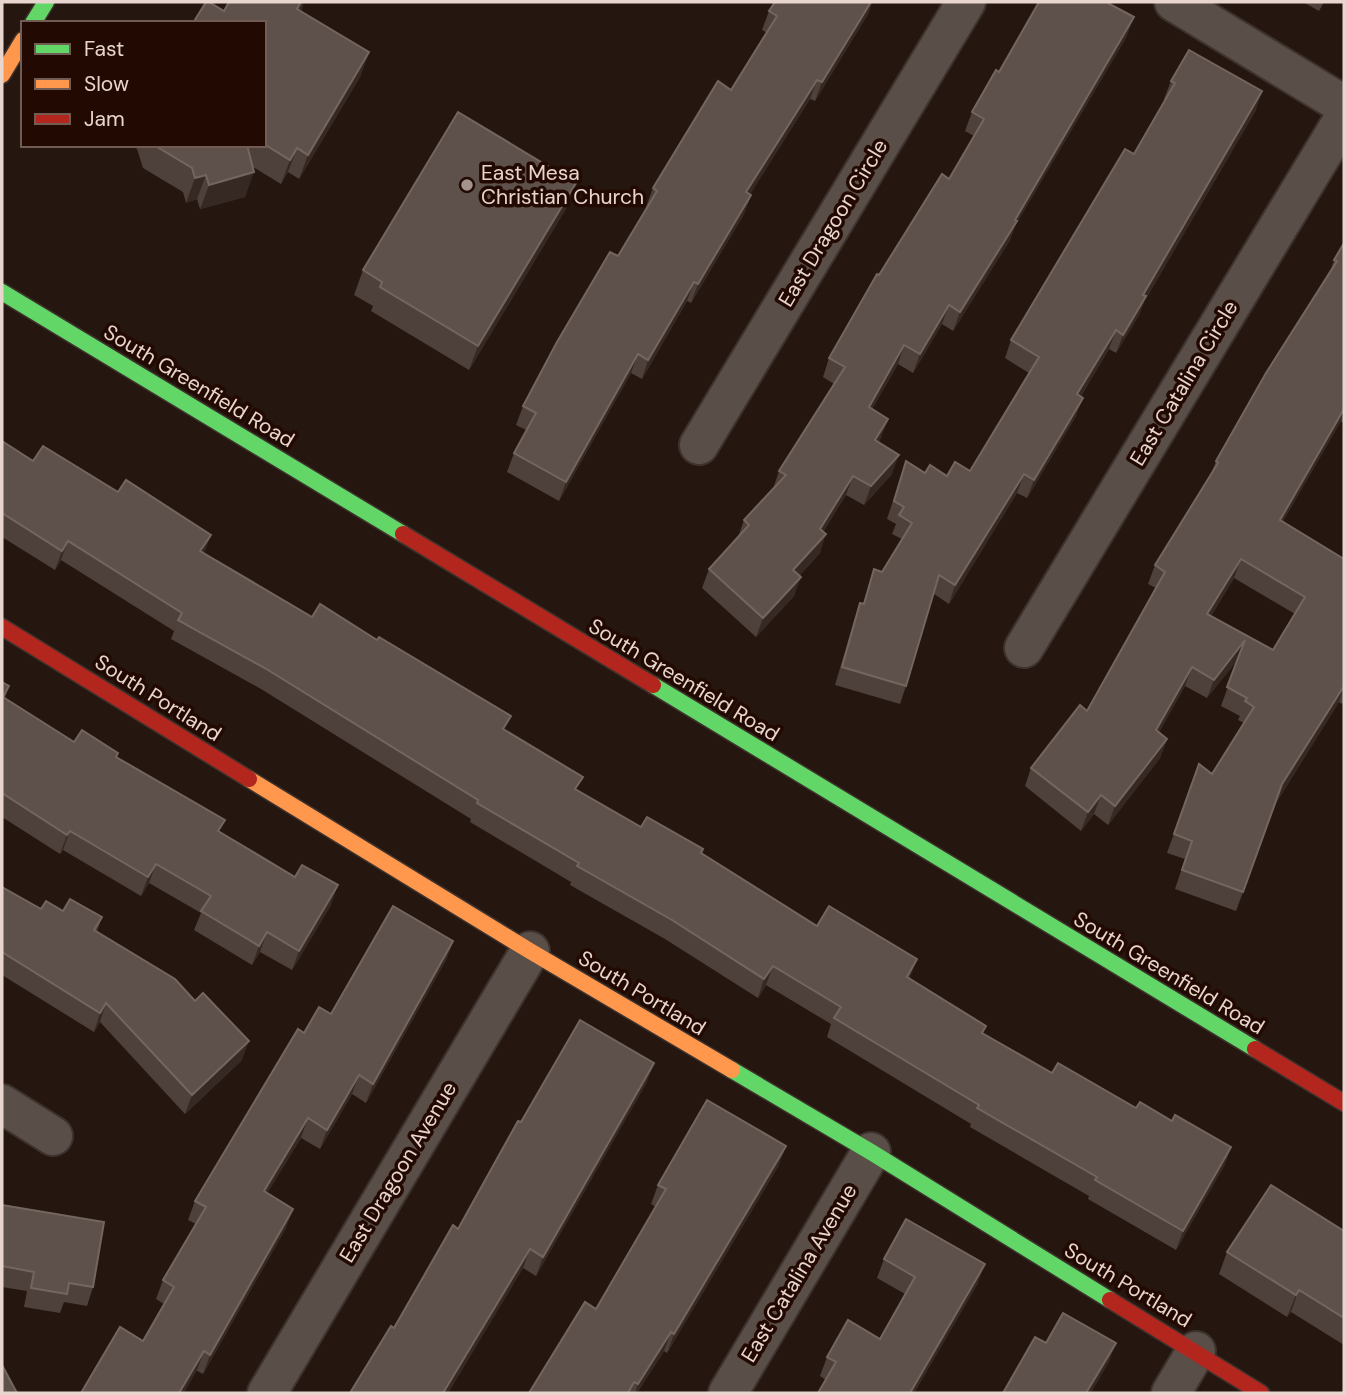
<svg xmlns="http://www.w3.org/2000/svg" width="1346" height="1395" viewBox="0 0 1346 1395" font-family="'DM Sans',sans-serif">
<rect width="100%" height="100%" fill="#251610"/>
<g fill="none" stroke-linecap="round" stroke-linejoin="round">
<defs>
<g id="street">
<polyline points="1174,2 1344,105"/>
<polyline points="699,445 966,2"/>
<polyline points="1024,648 1344,118"/>
<polyline points="2,1104 53,1136"/>
<polyline points="267,1393 530,951"/>
<polyline points="728,1393 871,1152"/>
<polyline points="1171,1393 1196,1351"/>
</g>
<g id="fast">
<polyline points="33,23 46,2"/>
<polyline points="2,292 403,534"/>
<polyline points="653,685 1255,1049"/>
<polyline points="732,1070 871,1152 1110,1300"/>
</g>
<g id="slow">
<polyline points="2,75 23,40"/>
<polyline points="249,779 530,951 732,1070"/>
</g>
<g id="jam">
<polyline points="403,534 653,685"/>
<polyline points="2,627 249,779"/>
<polyline points="1255,1049 1344,1103"/>
<polyline points="1110,1300 1261,1393"/>
</g>
</defs>
<use href="#street" stroke="#3d322d" stroke-width="42"/>
<use href="#fast" stroke="#3d322d" stroke-width="19"/>
<use href="#slow" stroke="#3d322d" stroke-width="19"/>
<use href="#jam" stroke="#3d322d" stroke-width="19"/>
<use href="#street" stroke="#5a4e49" stroke-width="38"/>
<use href="#fast" stroke="#63d668" stroke-width="16"/>
<use href="#slow" stroke="#ff974d" stroke-width="16"/>
<use href="#jam" stroke="#b3261e" stroke-width="16"/>
</g>
<g fill="#4e413b" fill-rule="evenodd">
<polygon points="229,2 304,2 301,11 369,52 360,77 299,179 288,172 281,184 253,167 245,197 200,209 197,199 186,203 183,192 143,168 137,149 130,145 264,145 264,23 224,11"/>
<polygon points="775,2 872,2 868,14 815,101 810,99 750,194 751,195 744,214 691,303 687,301 642,379 631,373 559,501 507,472 514,453 526,430 516,425 523,406 618,256 647,208 646,207 653,188 731,90 767,33 762,30 769,11"/>
<polygon points="1303,2 1324,2 1319,11"/>
<polygon points="1127,36 1015,226 1010,240 953,331 942,324 913,373 898,364 872,409 888,419 879,442 892,474 864,505 846,495 823,532 820,553 799,576 794,596 756,637 702,588 709,569 738,537 744,520 773,489 779,471 834,384 823,377 829,358 879,275 949,179 974,136 965,131 972,112 999,72"/>
<polygon points="1171,81 1256,110 1144,302 1139,315 1116,353 1109,349 1081,396 1076,416 1027,498 1017,493 949,604 934,594 906,686 900,704 835,685 854,621 860,603 863,604 874,569 882,572 902,539 892,534 896,524 887,519 906,461 925,473 947,476 970,471 1029,373 1005,358 1011,340 1134,154 1165,100 1164,99"/>
<polygon points="567,207 469,370 371,311 373,306 354,295 363,270"/>
<path d="M1344 243V424L1341 421 1283 521 1344 559V701L1342 704 1339 702 1276 803 1236 911 1175 889 1185 859 1167 853 1199 764 1212 774 1244 723 1238 720 1240 716 1221 706 1238 659 1207 698 1185 686 1159 732 1167 739 1160 758 1108 825 1094 814 1081 831 1025 786 1031 768 1087 711 1156 588 1148 584 1155 565 1211 474 1216 461 1330 272 1334 260ZM1234 578 1295 614 1273 650 1211 616Z"/>
<polygon points="2,441 33,461 204,554 505,731 578,791 641,827 703,849 702,853 817,926 910,979 983,1034 1052,1073 1136,1108 1172,1121 1231,1147 1224,1166 1176,1250 1088,1199 1089,1196 970,1127 971,1124 827,1037 831,1024 766,985 758,998 665,939 570,885 571,882 470,822 471,819 261,689 171,639 174,631 61,560 55,570 2,537"/>
<polygon points="2,682 9,686 5,698 74,742 117,757 220,832 331,905 292,970 260,952 252,965 194,930 201,913 149,883 141,896 63,850 60,854 2,817"/>
<polygon points="2,887 41,909 102,917 97,931 242,1060 185,1114 100,1022 94,1032 2,975"/>
<polygon points="453,941 446,960 366,1103 352,1094 320,1149 301,1138 267,1193 286,1228 203,1374 143,1341 164,1304 156,1299 163,1280 196,1224 188,1220 195,1201 304,1033 331,1014"/>
<polygon points="647,1082 536,1276 523,1268 448,1393 350,1393 458,1229 521,1122"/>
<polygon points="779,1165 667,1353 664,1351 637,1393 529,1393 596,1309 656,1207 651,1204 658,1185"/>
<polygon points="2,1205 93,1287 87,1306 64,1302 60,1313 24,1307 27,1291 2,1287"/>
<polygon points="1344,1231 1344,1345 1291,1312 1287,1317 1219,1274 1227,1252"/>
<polygon points="884,1259 978,1283 914,1393 818,1393 826,1380 820,1376 827,1357 880,1339 905,1294 877,1278"/>
</g>
<g fill="#362923">
<polygon points="301,2 304,2 300,13 297,9"/>
<polygon points="871,2 872,2 868,14 815,101 822,82"/>
<polygon points="1134,17 1127,36 1015,226 1010,240 953,331 960,312"/>
<polygon points="369,52 360,77 299,179 308,155"/>
<polygon points="817,80 810,99 740,211 746,192"/>
<polygon points="1262,91 1256,110 1144,302 1139,315 1116,353 1123,335 1143,295"/>
<polygon points="297,148 288,172 281,184 290,160"/>
<polygon points="254,172 245,197 200,209 209,185"/>
<polygon points="206,175 197,199 186,203 195,178"/>
<polygon points="576,183 567,207 469,370 478,346"/>
<polygon points="751,195 744,214 691,303 698,284"/>
<polygon points="694,282 687,301 642,379 648,360"/>
<polygon points="949,305 942,324 913,373 920,354"/>
<polygon points="1116,330 1109,349 1071,413 1077,394"/>
<polygon points="904,345 898,364 862,426 869,407"/>
<polygon points="638,354 631,373 559,501 566,482"/>
<polygon points="1083,398 1076,416 1027,498 1034,480"/>
<polygon points="1344,409 1344,412 1341,421 1273,538 1280,520"/>
<polygon points="888,419 881,438 869,459 875,440"/>
<polygon points="899,455 892,474 864,505 871,486"/>
<polygon points="1024,474 1017,493 949,604 955,585"/>
<polygon points="853,476 846,495 813,548 820,529"/>
<polygon points="826,534 820,553 787,589 793,570"/>
<polygon points="211,535 204,554 200,551"/>
<polygon points="68,541 61,560 55,570 62,551"/>
<polygon points="1241,559 1234,578 1201,632 1207,614"/>
<polygon points="801,577 794,596 756,637 763,618"/>
<polygon points="1245,640 1238,659 1207,698 1214,680"/>
<polygon points="1192,667 1185,686 1149,749 1156,730"/>
<polygon points="1344,686 1339,702 1276,803 1282,784"/>
<polygon points="1167,739 1160,758 1108,825 1115,806"/>
<polygon points="1101,795 1094,814 1081,831 1088,812"/>
<polygon points="70,831 63,850 60,854 67,835"/>
<polygon points="156,864 149,883 141,896 148,877"/>
<polygon points="338,885 331,905 292,970 299,951"/>
<polygon points="267,932 260,952 252,965 259,946"/>
<polygon points="453,941 446,960 366,1103 373,1084"/>
<polygon points="917,959 910,978 907,977"/>
<polygon points="773,966 766,985 758,998 764,979"/>
<polygon points="106,1003 100,1022 94,1032 100,1013"/>
<polygon points="249,1041 242,1060 185,1114 192,1095"/>
<polygon points="654,1063 647,1082 536,1276 543,1257"/>
<polygon points="359,1075 352,1094 320,1149 327,1130"/>
<polygon points="308,1118 301,1138 257,1210 264,1191"/>
<polygon points="786,1146 779,1165 667,1353 674,1334"/>
<polygon points="1231,1147 1224,1166 1176,1250 1183,1231"/>
<polygon points="293,1209 286,1228 203,1374 210,1355"/>
<polygon points="530,1249 523,1268 448,1393 443,1393"/>
<polygon points="985,1264 978,1283 914,1393 910,1393"/>
<polygon points="1299,1290 1291,1312 1287,1317 1296,1295"/>
<polygon points="671,1332 664,1351 637,1393 635,1393 638,1384"/>
<polygon points="1116,1343 1109,1362 1091,1393 1086,1393"/>
<polygon points="204,1351 197,1370 184,1393 179,1393"/>
</g>
<g fill="#5e514b" stroke="#74665f" stroke-width="2" fill-rule="evenodd">
<polygon points="206,2 209,2 224,11 229,2 301,2 297,9 369,52 308,155 297,148 290,160 264,144 264,23 193,23"/>
<polygon points="775,2 871,2 822,82 817,80 746,192 751,195 698,284 694,282 648,360 638,354 566,482 514,453 536,413 523,406 557,342 610,252 618,256 657,191 653,188 718,81 731,90 777,16 769,11"/>
<polygon points="1039,2 1106,2 1134,17 1015,220 1017,221 960,312 949,305 920,354 904,345 869,407 888,419 875,440 899,455 871,486 853,476 820,529 826,534 793,570 801,577 763,618 709,569 749,525 744,520 786,475 779,471 845,367 829,358 877,274 879,275 942,174 949,179 984,119 972,112 996,70 999,72"/>
<polygon points="1189,50 1262,91 1143,295 1146,296 1123,335 1116,330 1077,394 1083,398 1034,480 1024,474 955,585 939,575 906,686 842,667 860,603 864,604 874,569 882,572 912,523 899,515 904,507 894,501 906,461 925,473 930,465 947,476 955,462 970,471 1039,357 1011,340 1125,149 1134,154 1175,83 1171,81"/>
<polygon points="458,112 576,183 478,346 380,287 382,282 363,270"/>
<polygon points="154,145 247,145 254,172 209,185 206,175 195,178 192,168"/>
<path d="M1344 243V409L1280 520 1344 559V686L1282 784 1243 892 1182 870 1192 841 1174 834 1199 764 1212 774 1254 707 1245 701 1247 698 1227 687 1245 640 1214 680 1192 667 1156 730 1167 739 1115 806 1101 795 1088 812 1031 768 1080 705 1087 711 1165 572 1155 565 1218 463 1216 461 1266 373 1337 261 1334 260ZM1241 559 1305 597 1273 650 1207 614Z"/>
<polygon points="2,441 33,461 43,446 118,492 126,480 211,535 200,551 312,617 320,604 377,640 379,637 511,716 503,729 583,777 575,789 641,827 647,817 703,849 701,853 817,926 829,906 917,959 907,977 986,1026 982,1033 1052,1073 1058,1063 1136,1108 1140,1102 1172,1121 1175,1115 1231,1147 1183,1231 1095,1180 1097,1177 977,1108 979,1105 834,1018 841,1007 773,966 764,979 672,920 577,866 579,863 477,803 478,800 268,670 178,620 182,613 68,541 62,551 2,513"/>
<polygon points="2,682 9,686 3,697 74,742 82,730 118,753 116,757 225,820 218,831 295,877 302,865 338,885 299,951 267,932 259,946 201,911 211,896 156,864 148,877 70,831 67,835 2,793"/>
<polygon points="2,887 41,909 46,901 63,911 70,899 102,917 94,930 175,979 195,1001 203,993 249,1041 192,1095 106,1003 100,1013 2,952"/>
<polygon points="393,906 453,941 373,1084 359,1075 327,1130 308,1118 264,1191 293,1209 210,1355 204,1351 179,1393 81,1393 120,1327 143,1341 174,1287 163,1280 206,1207 195,1201 298,1029 304,1033 319,1007 331,1014"/>
<polygon points="580,1020 654,1063 543,1257 530,1249 443,1393 350,1393 391,1326 394,1328 453,1225 458,1229 518,1121 521,1122"/>
<polygon points="707,1100 786,1146 674,1334 671,1332 638,1384 634,1382 628,1393 529,1393 585,1302 596,1309 666,1189 658,1185"/>
<polygon points="1271,1185 1344,1231 1344,1318 1299,1290 1296,1295 1227,1252"/>
<polygon points="2,1205 104,1222 93,1287 69,1283 67,1294 31,1288 34,1272 2,1266"/>
<polygon points="906,1219 985,1264 910,1393 818,1393 836,1362 827,1357 848,1320 880,1339 915,1277 884,1259"/>
<polygon points="1063,1313 1116,1343 1086,1393 1003,1393 1035,1337 1046,1343"/>
<polygon points="2,1365 17,1393 2,1393"/>
</g>
<circle fill="#a4938c" stroke="#220a02" stroke-width="2.5" cx="467" cy="185" r="7"/>
<g text-anchor="middle" dominant-baseline="central" stroke-width="7" stroke-linejoin="round" paint-order="stroke">
<g font-size="21" fill="#e8d6ce" stroke="#220a02" text-anchor="start">
<text x="481" y="173">East Mesa<tspan x="481" dy="24">Christian Church</tspan></text>
</g>
<g font-size="21" fill="#e8d6ce" stroke="#220a02">
<text transform="translate(833 223) rotate(-59)">East Dragoon Circle</text>
<text transform="translate(1184 383) rotate(-59)">East Catalina Circle</text>
<text transform="translate(199 386) rotate(31)">South Greenfield Road</text>
<text transform="translate(684 680) rotate(31)">South Greenfield Road</text>
<text transform="translate(158 698) rotate(32)">South Portland</text>
<text transform="translate(1169 973) rotate(31)">South Greenfield Road</text>
<text transform="translate(642 993) rotate(31)">South Portland</text>
<text transform="translate(398 1172) rotate(-59)">East Dragoon Avenue</text>
<text transform="translate(799 1273) rotate(-59)">East Catalina Avenue</text>
<text transform="translate(1128 1285) rotate(31)">South Portland</text>
</g>
</g>
<rect width="1346" height="1395" fill="none" stroke="#e8d6ce" stroke-width="7"/>
<rect x="21" y="21" width="245" height="126" fill="#220a02" stroke="#715c54" stroke-width="2"/>
<rect x="35" y="44" width="35" height="10" fill="#63d668" stroke="#715c54" stroke-width="2"/>
<text x="84" y="56" font-size="21" fill="#e8d6ce">Fast</text>
<rect x="35" y="79" width="35" height="10" fill="#ff974d" stroke="#715c54" stroke-width="2"/>
<text x="84" y="91" font-size="21" fill="#e8d6ce">Slow</text>
<rect x="35" y="114" width="35" height="10" fill="#b3261e" stroke="#715c54" stroke-width="2"/>
<text x="84" y="126" font-size="21" fill="#e8d6ce">Jam</text>
</svg>
